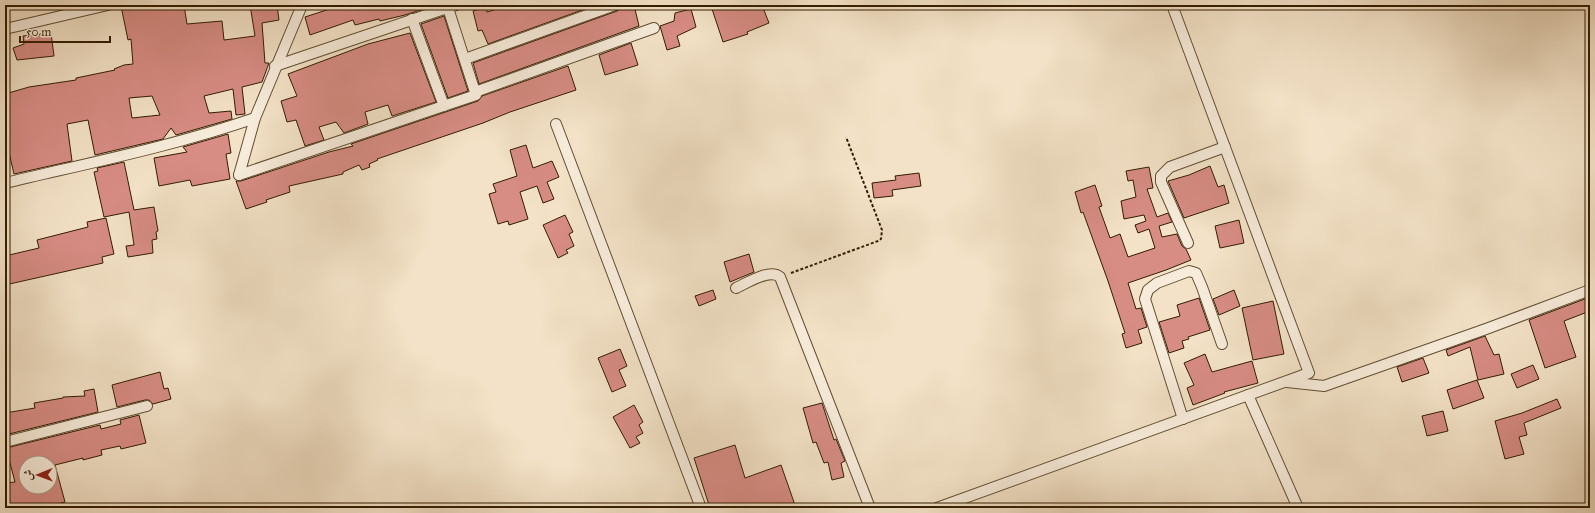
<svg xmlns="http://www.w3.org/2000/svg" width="1595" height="513" viewBox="0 0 1595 513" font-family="'IM FELL Great Primer',Amiri,serif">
<rect width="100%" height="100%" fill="#f3e2c7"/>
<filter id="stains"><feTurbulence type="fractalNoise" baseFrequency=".005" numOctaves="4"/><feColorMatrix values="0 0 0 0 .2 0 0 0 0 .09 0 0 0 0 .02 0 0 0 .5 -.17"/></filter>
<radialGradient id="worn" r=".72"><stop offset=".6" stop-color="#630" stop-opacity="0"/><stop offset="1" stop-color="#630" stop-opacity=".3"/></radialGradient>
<g fill="#d78c84" stroke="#321d01" fill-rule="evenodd">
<path d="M128 5H184L187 24 222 21 224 40 255 36 250 5H277L279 20 262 23 265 63H269L262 82 242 87 245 114 236 115 233 89 204 96 209 113 231 111 232 119 176 135 171 128 163 139 95 155 88 120 67 124 72 161 14 174 7 144 5 145V94L29 87 76 80V78L115 70 114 69 124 65 133 64 131 39 128 40 121 6ZM152 96 160 115 132 118 129 98Z"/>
<polygon points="342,5 436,5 405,15 380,21 379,19 355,25 353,20 310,35 305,17"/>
<polygon points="507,5 596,5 488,44 482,30 478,31 473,11 486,7 487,12 507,6"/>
<polygon points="621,5 634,5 639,26 479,84 473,63 617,11 620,9"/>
<polygon points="724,5 737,5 739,9 749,5 762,5 769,23 747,32 748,34 723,42 712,9"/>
<polygon points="691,9 696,27 677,36 680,46 667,50 660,26 674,21 675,13"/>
<polygon points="444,16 468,91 448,98 421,24"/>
<polygon points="51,33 54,56 17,60 13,48 24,44 23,36"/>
<polygon points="410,33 436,102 392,116 388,105 365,112 368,124 344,133 336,122 319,127 324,140 305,146 296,120 287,122 281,101 297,96 288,74 368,44"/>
<polygon points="631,43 638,65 605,75 599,55"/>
<polygon points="568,66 576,90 510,112 483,123 377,159 378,160 369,164 370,167 362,170 359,165 343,172 343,174 289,186 290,192 266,200 267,202 246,209 236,181 241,181 329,152 353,146 351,144 478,101 482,96"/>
<polygon points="228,134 231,153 226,154 230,179 192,186 190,180 159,186 154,158 187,152 183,147"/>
<polygon points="526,145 533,168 552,161 559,177 547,182 554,199 543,203 537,186 520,192 528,219 509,225 508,221 498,224 489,194 496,192 493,184 517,176 510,150"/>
<polygon points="124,162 134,210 154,207 158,231 156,232 157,239 152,240 153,253 128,257 126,246 134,245 129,212 104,217 94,172 98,171 97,168"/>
<polygon points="1210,166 1218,187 1224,185 1229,203 1184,218 1168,181 1189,175"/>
<polygon points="1149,167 1153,188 1147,189 1157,217 1168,213 1172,222 1159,226 1162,237 1177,234 1182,246 1186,249 1191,260 1166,270 1128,283 1136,309 1141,308 1147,327 1138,330 1142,343 1126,348 1122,334 1125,333 1108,281 1083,212 1081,213 1075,192 1095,185 1102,206 1099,207 1110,238 1120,234 1128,257 1155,248 1149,229 1138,233 1135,225 1146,221 1144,215 1124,219 1121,201 1136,197 1133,180 1128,181 1126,171"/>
<polygon points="919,173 921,186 892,190 893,196 874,198 872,183 896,180 895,176"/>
<polygon points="565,215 573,232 569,234 574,246 566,250 568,253 558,258 543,225"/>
<polygon points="106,218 114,254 102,257 103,263 5,285 5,256 39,248 37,240 88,227 87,222"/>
<polygon points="1239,220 1244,243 1220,248 1215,226"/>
<polygon points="749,254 754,272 730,282 724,262"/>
<polygon points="713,290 716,299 699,306 695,296"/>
<polygon points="1234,290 1240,306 1219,315 1213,299"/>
<polygon points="1590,297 1590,311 1564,321 1576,357 1545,368 1529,320"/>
<polygon points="1199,298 1210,330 1188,337 1189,339 1182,341 1184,348 1169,353 1159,322 1180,316 1177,305"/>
<polygon points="1273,301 1284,354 1253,360 1242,308"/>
<polygon points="1485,336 1494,355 1499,354 1504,374 1478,380 1470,347 1448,356 1446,350"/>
<polygon points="620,349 627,366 619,370 626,386 612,392 598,358"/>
<polygon points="1205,354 1212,372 1252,361 1258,383 1224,392 1225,393 1193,405 1187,388 1194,385 1184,363"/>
<polygon points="1423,358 1429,373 1402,382 1397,367"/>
<polygon points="1533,365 1539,379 1517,388 1511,374"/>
<polygon points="160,372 164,389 168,388 171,399 153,404 149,400 145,400 117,407 112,385"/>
<polygon points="1477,380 1484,398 1453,409 1447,390"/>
<polygon points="94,389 98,412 5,435 5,413 35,408 34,403 63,398 63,397 85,396 84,391"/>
<polygon points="1557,399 1561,408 1524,423 1527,435 1519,437 1524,454 1505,459 1495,421 1522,413"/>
<polygon points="822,403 834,440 836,439 845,461 841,463 844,477 832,480 828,462 824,463 816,442 813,443 803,408"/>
<polygon points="634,405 643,422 639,425 643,433 636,437 640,443 630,448 613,417"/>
<polygon points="1443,411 1448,431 1427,436 1422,416"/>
<path d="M139 415 146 443 121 449 120 446 101 450 102 455 83 460V458L55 465 65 502 43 508H5V483L15 482 6 448 100 425 101 429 121 424 120 420ZM26 463H50V487H26Z"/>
<polygon points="735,445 745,478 781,465 796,508 710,508 694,458"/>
</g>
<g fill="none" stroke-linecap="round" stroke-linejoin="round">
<defs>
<g id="street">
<polyline points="412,19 444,106"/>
<polyline points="5,29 108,5"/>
<polyline points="465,59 615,5"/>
<polyline points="275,66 456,5"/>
<polyline points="475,92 654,28"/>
<polyline points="556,124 701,508"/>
<polyline points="239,175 476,95 447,5"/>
<polyline points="239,175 255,118"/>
<path d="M5 183C89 163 174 146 255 118L302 5"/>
<polyline points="1188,243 1161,182 1161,176 1170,167 1225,147"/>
<path d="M736 288C747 283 770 268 780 277L870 508"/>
<polyline points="1287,382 1324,386 1486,329 1590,290"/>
<polyline points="1248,395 1298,508"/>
<polyline points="1183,419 1145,299 1148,290 1157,283 1189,271 1196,273 1202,287 1222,344"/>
<polyline points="5,442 147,406"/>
<polyline points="937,508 1309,373 1172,5"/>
</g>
</defs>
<use href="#street" stroke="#624e32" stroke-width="12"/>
<polyline stroke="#321d01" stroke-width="2" stroke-dasharray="3 2" stroke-linecap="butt" points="791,273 878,241 881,239 882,230 846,137"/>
<use href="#street" stroke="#f7ecdb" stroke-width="10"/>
</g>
<rect width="1595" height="513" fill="none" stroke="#f3e2c7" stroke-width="20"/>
<rect x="6" y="6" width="1583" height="501" fill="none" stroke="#321d01" stroke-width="2"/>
<rect x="10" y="10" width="1575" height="493" fill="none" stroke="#321d01"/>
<g transform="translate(38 475) rotate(269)"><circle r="19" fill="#f7ecdb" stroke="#a89984"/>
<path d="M0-3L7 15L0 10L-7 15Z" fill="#8f2418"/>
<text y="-6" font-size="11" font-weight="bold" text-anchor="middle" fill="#321d01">ش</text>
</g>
<path d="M20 36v6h90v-6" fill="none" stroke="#321d01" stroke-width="2"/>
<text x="26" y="36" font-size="12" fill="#321d01" stroke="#f7ecdb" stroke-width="3" paint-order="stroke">50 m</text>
<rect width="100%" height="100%" filter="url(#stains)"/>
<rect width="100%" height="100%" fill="url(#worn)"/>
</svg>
